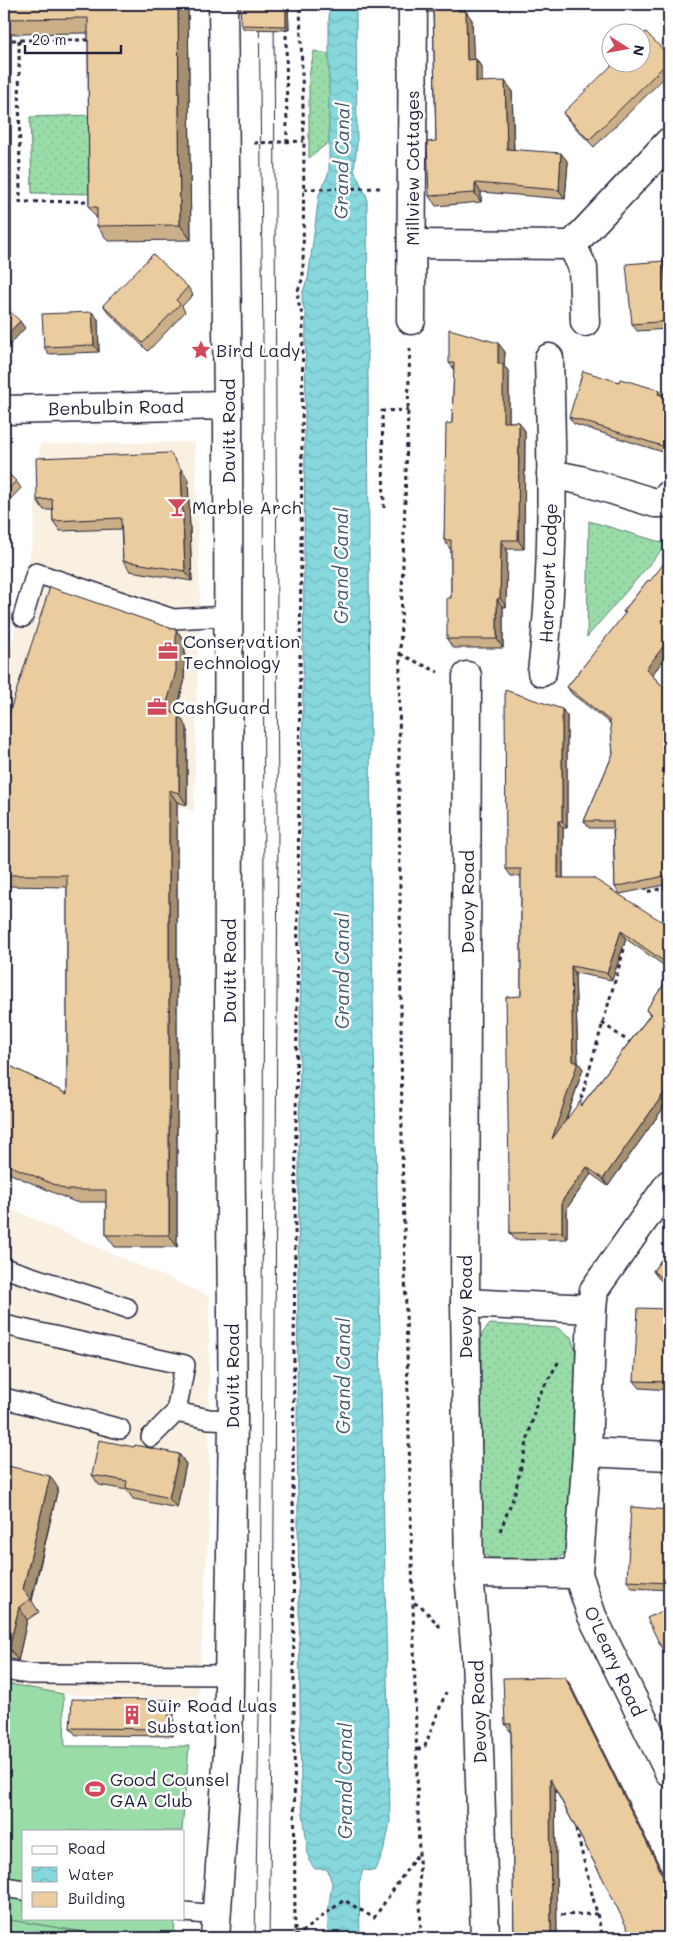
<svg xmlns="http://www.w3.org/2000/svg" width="673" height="1942" viewBox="0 0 673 1942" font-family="Mali,sans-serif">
<defs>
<pattern id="grass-dots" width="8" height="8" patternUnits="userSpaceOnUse" patternTransform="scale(1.25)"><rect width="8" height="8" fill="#99dca8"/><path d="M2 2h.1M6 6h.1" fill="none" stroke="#84bc92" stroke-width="1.8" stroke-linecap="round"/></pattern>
<pattern id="park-tufts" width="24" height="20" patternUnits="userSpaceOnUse" patternTransform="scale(1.25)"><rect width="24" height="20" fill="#99dca8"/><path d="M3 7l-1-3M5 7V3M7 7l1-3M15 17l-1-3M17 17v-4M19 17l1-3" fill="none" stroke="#84bc92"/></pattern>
<pattern id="water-waves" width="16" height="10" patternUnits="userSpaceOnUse" patternTransform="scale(1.25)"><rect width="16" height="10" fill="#86d8dd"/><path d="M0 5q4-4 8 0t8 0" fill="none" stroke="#73b9bf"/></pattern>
</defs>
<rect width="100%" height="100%" fill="#fff"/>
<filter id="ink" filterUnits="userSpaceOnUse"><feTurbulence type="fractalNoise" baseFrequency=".02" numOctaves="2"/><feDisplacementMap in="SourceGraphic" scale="10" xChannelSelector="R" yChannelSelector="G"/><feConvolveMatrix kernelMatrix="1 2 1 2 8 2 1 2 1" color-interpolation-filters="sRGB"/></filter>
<g filter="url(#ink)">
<g fill="#f9f0e2">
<polygon points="195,442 200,590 194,811 4,762 4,684 33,539 40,444"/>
<polygon points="4,1206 209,1296 209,1524 198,1701 63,1694 4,1683"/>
</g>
<g fill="url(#grass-dots)" stroke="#5e7f72">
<polygon points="314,51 334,55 334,138 309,158 309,76"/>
<polygon points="93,115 94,194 32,193 30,117"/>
<polygon points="589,521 667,544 587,637"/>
<polygon points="490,1324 558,1328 571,1337 579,1362 568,1547 562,1556 553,1559 491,1558 484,1555 480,1551 481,1339 483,1332"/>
</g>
<polygon fill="url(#park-tufts)" stroke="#5e7f72" points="4,1919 122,1938 4,1938"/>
<polygon fill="#99dca8" stroke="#5e7f72" points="4,1683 63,1694 65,1746 189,1746 182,1831 24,1831 24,1918 175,1918 174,1938 122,1938 4,1919"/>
<path fill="url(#water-waves)" stroke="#5e8f9c" d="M329 4H356L357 145 354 170 367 197 371 899 390 1821C387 1839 384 1856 374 1871L363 1870 359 1884 360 1938H328V1912L332 1883 327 1869H315L309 1861 301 1797 297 1421 306 314C300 300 301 293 308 279L319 195 329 172Z"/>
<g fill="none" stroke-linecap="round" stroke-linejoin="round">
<defs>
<g id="service">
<polyline points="23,617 36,573 173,619 228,616"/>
<polyline points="4,1268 127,1308"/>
<polyline points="4,1325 185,1365 176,1412 209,1419 233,1420"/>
<polyline points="4,1398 120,1429"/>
<polyline points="151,1437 176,1412"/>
<polyline points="4,1670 30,1674 230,1675"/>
<polyline points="4,1887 24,1890"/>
<polyline points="184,1912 218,1915"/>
</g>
<g id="minor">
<polyline points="412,244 572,245 669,142"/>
<polyline points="572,245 583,268 585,322"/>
<polyline points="411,320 413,4"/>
<polyline points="4,410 228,405"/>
<polyline points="551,474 580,480 655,503 663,503 669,495"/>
<path d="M542 672C555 568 552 462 549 358"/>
<polyline points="467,676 465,1303 469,1573 476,1656 485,1938"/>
<polyline points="669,1184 594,1290 592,1309 587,1452 578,1574 592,1616 669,1772"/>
<polyline points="465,1303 592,1309"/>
<polyline points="587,1452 669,1456"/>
<polyline points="469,1573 578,1574"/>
</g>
<polyline id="secondary" points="215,1938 228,1751 233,1420 229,1006 228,405 223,4"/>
</defs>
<use href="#service" stroke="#22223b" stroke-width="22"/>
<use href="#minor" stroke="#22223b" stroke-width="31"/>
<use href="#secondary" stroke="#22223b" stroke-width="31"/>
<g stroke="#22223b" stroke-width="3" stroke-dasharray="4 4" stroke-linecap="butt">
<polyline points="286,27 287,143"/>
<polyline points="4,40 91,40"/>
<polyline points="19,40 20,202 92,201"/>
<polyline points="254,143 304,141"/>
<polyline points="304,189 383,188"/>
<polyline points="410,348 400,654 399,766 402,1144 421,1938"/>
<polyline points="384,508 382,411 409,410"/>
<polyline points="400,654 438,672"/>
<polyline points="645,886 646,892 669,887"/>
<polyline points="602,1023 632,1044"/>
<polyline points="581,1099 625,946"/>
<polyline points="500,1531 514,1496 538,1397 559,1361"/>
<polyline points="414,1603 421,1606 442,1629"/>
<polyline points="417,1750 425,1746 446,1692"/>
<polyline points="574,1821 603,1938"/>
<polyline points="553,1915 597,1914"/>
<polyline points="295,1937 344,1900 374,1918 419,1852"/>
<path d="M295 1938 293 1473 303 317C297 300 295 294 303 278L304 141 300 4"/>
</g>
<use href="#service" stroke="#fff" stroke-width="19"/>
<use href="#minor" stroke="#fff" stroke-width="28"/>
<use href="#secondary" stroke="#fff" stroke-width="28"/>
<g stroke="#22223b" stroke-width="1">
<polyline points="255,1938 260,1661 264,950 263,340 259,4"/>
<polyline points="269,1938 273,1686 278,826 274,4"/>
</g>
</g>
<g fill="#caaf88" stroke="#22223b">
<polygon points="4,4 188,4 191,240 108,241 97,226 97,219 89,207 88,33 11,34 11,258 4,258"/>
<polygon points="240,4 288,4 288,5 289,30 244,29 241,25"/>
<polygon points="424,4 465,4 465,11 472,20 473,59 476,59 482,68 482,82 512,90 514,150 568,162 565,199 481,192 481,202 436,206 429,196 436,141 433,12 429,12"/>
<polygon points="669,56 669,73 594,147 568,120 563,113"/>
<polygon points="669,268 669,329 637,331 632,324"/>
<polygon points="188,287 193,295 182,306 185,312 148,351 109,313 103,305"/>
<polygon points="98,319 99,352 49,354 44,347"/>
<polygon points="498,343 505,352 504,366 509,372 509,422 519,422 525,431 524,549 507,549 506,607 503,607 503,648 453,648 447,639 451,598 451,549 450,549 444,540 452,423 454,369 449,363"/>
<polygon points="619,382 659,390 663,396 669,398 669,454 574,424 569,417"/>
<polygon points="4,469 16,481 21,488 4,506"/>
<polygon points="188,479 192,581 130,571 123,561 121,529 60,531 53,521 53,510 44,510 37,500"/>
<polygon points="648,580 669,653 652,675 669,693 669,884 620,894 615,887 613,828 589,828 584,821 613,754 611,724 572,694 567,687 625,614 623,612"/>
<polygon points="176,630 185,641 184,683 175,714 187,727 187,805 177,802 177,1247 115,1247 106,1235 106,1202 75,1202 4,1171 4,1063 67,1094 67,887 4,886 4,729"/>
<polygon points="562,709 567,716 567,828 563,828 563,878 669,926 669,969 626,939 612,980 575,973 578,1062 583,1069 566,1120 583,1103 650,1015 646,1010 669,977 669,1100 608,1186 591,1174 567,1208 567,1239 515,1240 510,1233 521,996 521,876 511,876 506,869"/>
<polygon points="669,1249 669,1287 658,1278 653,1271"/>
<polygon points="669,1309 669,1390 640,1388 634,1381"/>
<polygon points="134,1447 179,1454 186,1464 177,1508 133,1499 127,1490 99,1485 92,1475"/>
<polygon points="4,1465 58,1488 32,1601 39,1612 27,1620 18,1661 4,1657"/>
<polygon points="669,1510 669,1590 632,1588 627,1581"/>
<polygon points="570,1684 602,1877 555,1789 557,1938 514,1938 511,1731 510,1731 505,1724"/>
<polygon points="169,1700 174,1708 173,1736 76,1735 70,1728"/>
</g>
<g fill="#a48f6f" stroke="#22223b">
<polygon points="178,4 188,4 191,240 180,225"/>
<polygon points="286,4 288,4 288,5 289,30 286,26"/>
<polygon points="458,4 465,4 464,20 458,11"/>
<polygon points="466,11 472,20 474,69 467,60"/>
<polygon points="4,24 11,34 11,258 4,247"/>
<polygon points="476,59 482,68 482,92 476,82"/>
<polygon points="505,81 512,90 514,158 507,149"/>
<polygon points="561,153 568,162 565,199 559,190"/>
<polygon points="475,183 481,192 481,202 475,193"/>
<polygon points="664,261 669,268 669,317"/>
<polygon points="92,312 98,319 99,352 94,345"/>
<polygon points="20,321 25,328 4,351 4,338"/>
<polygon points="498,343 505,352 504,366 509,372 509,431 503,422 498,364"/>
<polygon points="659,390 664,397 658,394"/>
<polygon points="519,422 525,431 524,549 518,540"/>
<polygon points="181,469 188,479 192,581 185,571"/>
<polygon points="501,540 507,549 506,607 500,598"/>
<polygon points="497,599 503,607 503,648 497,639"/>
<polygon points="176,630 185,641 184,683 173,722 165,710"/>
<polygon points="669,635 669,653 651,676 646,669"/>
<polygon points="562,709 567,716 567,828 562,821"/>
<polygon points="179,715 187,727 187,805 179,793"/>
<polygon points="169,790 177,802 177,1247 169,1235"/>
<polygon points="558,821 563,828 563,885 558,878"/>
<polygon points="621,931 626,939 612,980 607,973"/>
<polygon points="571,966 575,973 578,1063 578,1062 583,1069 557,1146 552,1139 573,1062"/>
<polygon points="669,1061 669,1075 667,1078 662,1071"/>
<polygon points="669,1086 669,1100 608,1186 603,1179"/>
<polygon points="587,1167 591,1174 567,1208 567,1239 562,1232 562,1201"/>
<polygon points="179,1454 186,1464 177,1508 169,1498"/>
<polygon points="50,1476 58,1488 31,1601 23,1589"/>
<polygon points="19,1607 27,1620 18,1661 9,1648"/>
<polygon points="565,1677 570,1684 669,1885 669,1888"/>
<polygon points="169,1700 174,1708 173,1736 168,1729"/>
<polygon points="550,1779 555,1786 557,1938 551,1938"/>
</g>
<g fill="#ebcc9e" stroke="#22223b">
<polygon points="4,4 178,4 180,225 97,226 97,207 89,207 88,18 4,19"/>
<polygon points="240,4 286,4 286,26 241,25"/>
<polygon points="433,4 458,4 458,11 466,11 467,60 476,59 476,82 505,81 507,149 561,153 559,190 475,183 475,193 429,196 427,142 436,141"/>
<polygon points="646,32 669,56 669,61 589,140 563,113 615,62 640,62 640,37"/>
<polygon points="153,254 188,287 176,300 180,304 143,343 103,305"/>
<polygon points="664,261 669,321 632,324 626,264"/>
<polygon points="4,306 20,321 4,338"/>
<polygon points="92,312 94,345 44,347 42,314"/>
<polygon points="449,329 498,343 498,364 503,364 503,422 519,422 518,540 501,540 500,598 497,599 497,639 447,639 447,598 451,598 451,540 444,540 446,424 452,423 454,363 449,363"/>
<polygon points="583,371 619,382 620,379 659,390 658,394 669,398 669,448 569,417"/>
<polygon points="170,453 181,469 185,571 123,561 121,518 53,521 52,499 37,500 36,458"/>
<polygon points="4,469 16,481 4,494"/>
<polygon points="669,557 669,635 664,641 666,643 646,669 669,693 669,875 615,887 613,821 584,821 613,754 610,721 567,687 626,612 623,612 648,580 650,581"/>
<polygon points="50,587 176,630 176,671 165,710 179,715 179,793 169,790 169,1235 106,1235 106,1190 67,1190 4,1163 4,1063 67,1094 67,875 4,875 4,729"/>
<polygon points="505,690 562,709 562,821 558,821 558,878 593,878 669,926 669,965 621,931 607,973 571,966 573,1062 578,1062 552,1139 581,1100 581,1106 651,1014 646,1010 669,977 669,1061 662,1071 669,1076 669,1086 603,1179 587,1167 562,1201 562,1232 510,1233 506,997 521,996 521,869 506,869"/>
<polygon points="669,1249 669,1284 653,1271"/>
<polygon points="638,1308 669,1309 669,1382 634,1381"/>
<polygon points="99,1440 134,1447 135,1445 179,1454 169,1498 126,1488 127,1481 92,1475"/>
<polygon points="4,1465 50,1476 23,1589 30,1599 19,1607 9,1648 4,1647"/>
<polygon points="631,1507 669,1510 669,1583 627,1581"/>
<polygon points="669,1608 669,1663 647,1618"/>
<polygon points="565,1677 669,1888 669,1938 632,1938 602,1877 550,1779 551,1938 514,1938 511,1724 505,1724 503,1678"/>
<polygon points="72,1699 169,1700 168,1729 70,1728"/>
</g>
</g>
<defs>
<symbol id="sight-bare" viewBox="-9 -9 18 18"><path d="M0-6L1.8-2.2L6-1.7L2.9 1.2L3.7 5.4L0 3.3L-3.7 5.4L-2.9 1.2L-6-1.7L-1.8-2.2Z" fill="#d1495b" stroke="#fff" stroke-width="2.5" paint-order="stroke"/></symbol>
<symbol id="bar-bare" viewBox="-9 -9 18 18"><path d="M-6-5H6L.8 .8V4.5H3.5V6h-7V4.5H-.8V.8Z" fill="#d1495b" stroke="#fff" stroke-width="2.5" paint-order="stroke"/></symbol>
<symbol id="office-bare" viewBox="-9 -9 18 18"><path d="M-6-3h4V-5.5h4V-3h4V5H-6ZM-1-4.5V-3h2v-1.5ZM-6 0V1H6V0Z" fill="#d1495b" stroke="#fff" stroke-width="2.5" paint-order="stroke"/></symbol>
<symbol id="building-bare" viewBox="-9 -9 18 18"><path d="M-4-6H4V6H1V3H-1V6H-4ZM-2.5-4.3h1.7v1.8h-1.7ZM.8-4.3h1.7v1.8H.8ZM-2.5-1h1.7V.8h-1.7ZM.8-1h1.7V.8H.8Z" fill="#d1495b" stroke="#fff" stroke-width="2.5" paint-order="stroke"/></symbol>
<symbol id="stadium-bare" viewBox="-9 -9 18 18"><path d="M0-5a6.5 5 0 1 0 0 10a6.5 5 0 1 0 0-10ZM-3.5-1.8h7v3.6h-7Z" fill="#d1495b" stroke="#fff" stroke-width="2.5" paint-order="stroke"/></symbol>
</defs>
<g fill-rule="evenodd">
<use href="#sight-bare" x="187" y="336" width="28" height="28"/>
<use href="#bar-bare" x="163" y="493" width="28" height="28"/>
<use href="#office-bare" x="154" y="637" width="28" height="28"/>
<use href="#office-bare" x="143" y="693" width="28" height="28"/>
<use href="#building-bare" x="118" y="1701" width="28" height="28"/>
<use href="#stadium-bare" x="81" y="1775" width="28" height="28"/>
</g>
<g text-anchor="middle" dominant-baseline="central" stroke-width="5" stroke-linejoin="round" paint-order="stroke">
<g font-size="18" fill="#22223b" stroke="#fff">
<text transform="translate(412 168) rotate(-90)">Millview Cottages</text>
<text transform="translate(116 407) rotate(-1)">Benbulbin Road</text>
<text transform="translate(228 431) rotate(-90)">Davitt Road</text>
<text transform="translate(548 573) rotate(-88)">Harcourt Lodge</text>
<text transform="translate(467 902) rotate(-90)">Devoy Road</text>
<text transform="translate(229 971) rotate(-90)">Davitt Road</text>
<text transform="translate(465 1307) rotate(-90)">Devoy Road</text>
<text transform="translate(232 1376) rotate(-90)">Davitt Road</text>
<text transform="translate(615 1661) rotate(65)">O'Leary Road</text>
<text transform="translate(478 1712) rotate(-92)">Devoy Road</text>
</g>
<g font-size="18" fill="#22223b" stroke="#fff" text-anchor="start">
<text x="216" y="350">Bird Lady</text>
<text x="192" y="507">Marble Arch</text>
<text x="183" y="641">Conservation<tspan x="183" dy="21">Technology</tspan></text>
<text x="172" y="707">CashGuard</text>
<text x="147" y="1705">Suir Road Luas<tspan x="147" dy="21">Substation</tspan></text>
<text x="110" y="1779">Good Counsel<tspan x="110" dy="21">GAA Club</tspan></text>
</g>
<g font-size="19" font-style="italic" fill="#40596c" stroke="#fff">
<text transform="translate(341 161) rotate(-89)">Grand Canal</text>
<text transform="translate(340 566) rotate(-90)">Grand Canal</text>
<text transform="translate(341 971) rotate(-90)">Grand Canal</text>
<text transform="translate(342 1376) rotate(-90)">Grand Canal</text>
<text transform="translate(344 1781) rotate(-90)">Grand Canal</text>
</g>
</g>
<rect width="673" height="1942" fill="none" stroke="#fff" stroke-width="20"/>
<rect x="10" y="10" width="653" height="1922" fill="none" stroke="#22223b" stroke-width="2" filter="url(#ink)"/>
<rect x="22" y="1830" width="162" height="90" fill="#ffffff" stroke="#a7a7b1"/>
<rect x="32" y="1846" width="25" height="8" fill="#ffffff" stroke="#a7a7b1"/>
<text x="68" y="1854" font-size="15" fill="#22223b">Road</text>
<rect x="32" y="1867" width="25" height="15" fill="url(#water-waves)" stroke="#a7a7b1"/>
<text x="68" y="1880" font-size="15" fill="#22223b">Water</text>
<rect x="32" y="1892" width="25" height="15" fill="#ebcc9e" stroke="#a7a7b1"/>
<text x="68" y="1904" font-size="15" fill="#22223b">Building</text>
<g transform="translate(626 48) rotate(101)"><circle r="24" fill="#ffffff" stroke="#a7a7b1"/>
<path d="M0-4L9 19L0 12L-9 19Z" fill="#d1495b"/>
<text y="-8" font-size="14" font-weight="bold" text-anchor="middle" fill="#22223b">N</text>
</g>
<path d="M25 45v8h96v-8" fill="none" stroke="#22223b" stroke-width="2.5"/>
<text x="32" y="45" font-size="15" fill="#22223b" stroke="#ffffff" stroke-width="4" paint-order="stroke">20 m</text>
</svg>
